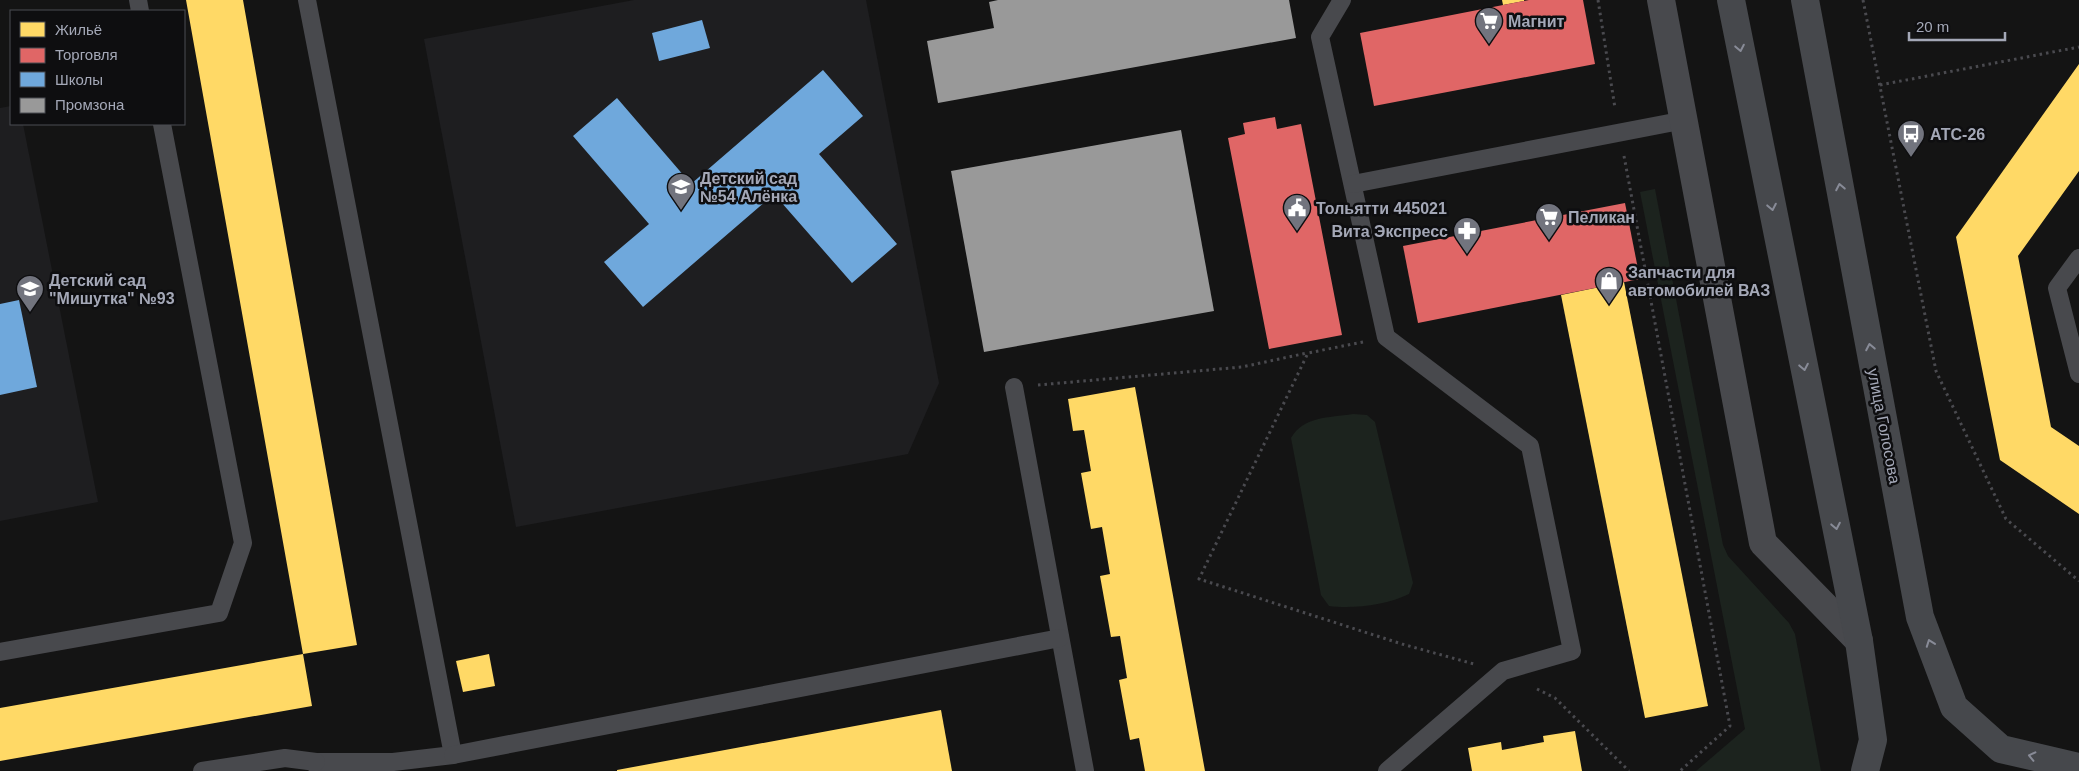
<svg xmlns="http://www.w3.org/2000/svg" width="2079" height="771" viewBox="0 0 2079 771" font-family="Helvetica,sans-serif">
<rect width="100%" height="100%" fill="#141414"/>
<g fill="#1e1e20">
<polygon points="634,0 866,0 939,383 908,454 516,527 424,39"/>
<polygon points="11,106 11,124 23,124 98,502 0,521 0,108"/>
</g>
<g fill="#1c231e">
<polygon points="1655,189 1723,545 1728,556 1789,623 1795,634 1821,771 1696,771 1745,729 1640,192"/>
<path d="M1353 414 1367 415 1375 422 1413 583 1409 594C1387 605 1353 609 1329 606L1321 595 1291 438C1304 416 1328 418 1353 414Z"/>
</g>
<g fill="#ffd966">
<polygon points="186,0 243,0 357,645 303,654 312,706 0,761 0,708 303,654"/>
<polygon points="1502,0 1524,0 1524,1 1503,5"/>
<polygon points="2079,64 2079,171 2018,256 2051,427 2079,446 2079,514 2000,460 1956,237"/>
<polygon points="1624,282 1708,706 1645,718 1561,295"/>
<polygon points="1135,387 1205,771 1145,771 1139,738 1130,740 1119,680 1127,678 1120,636 1111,637 1100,576 1110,574 1102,527 1091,529 1081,473 1091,471 1084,430 1073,431 1068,399"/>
<polygon points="489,654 495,686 463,692 456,661"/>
<polygon points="941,710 952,771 617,771 617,770"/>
<polygon points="1575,731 1582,771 1472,771 1468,748 1501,742 1502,750 1544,742 1543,736"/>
</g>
<g fill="#e06666">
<polygon points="1529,0 1583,0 1595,64 1374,106 1360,33"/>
<polygon points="1275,117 1277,129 1301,124 1342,335 1269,349 1228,138 1245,134 1243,123"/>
<polygon points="1625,203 1640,279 1418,323 1403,246"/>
</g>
<g fill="#6fa8dc">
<polygon points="702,20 710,48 659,61 652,33"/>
<polygon points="823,70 863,116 819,154 897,244 852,283 774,194 643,307 604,262 649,224 573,136 617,98 691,184"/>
<polygon points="19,300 37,387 0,395 0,304"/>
</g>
<g fill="#999">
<polygon points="998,0 1289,0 1296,38 938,103 927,41 994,28 989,2"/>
<polygon points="1181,130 1214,311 984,352 951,171"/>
</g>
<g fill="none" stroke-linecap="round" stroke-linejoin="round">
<g stroke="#4a4a4f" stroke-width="3" stroke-dasharray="2.5 4" stroke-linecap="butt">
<polyline points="1598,0 1615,108"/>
<polyline points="1863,0 1936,371 2006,519 2079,581"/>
<polyline points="1880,85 2079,47"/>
<polyline points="1624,156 1730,726 1680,771"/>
<polyline points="1363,342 1308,353 1199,579 1402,644 1474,664"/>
<polyline points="1038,385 1242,367 1307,353"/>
<polyline points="1537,689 1555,698 1629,771"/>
</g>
<g stroke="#48494d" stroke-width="18">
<polyline points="138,0 140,11"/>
<polyline points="307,0 453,755 393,762 316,762 318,771"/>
<polyline points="1342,0 1320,37 1386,337 1530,446 1572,651 1503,671 1387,771"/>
<polyline points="1353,184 1685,120"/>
<polyline points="2079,258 2057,288 2079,374"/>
<polyline points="1014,387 1085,771"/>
<polyline points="0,652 219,613 243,543 162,124"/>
<polyline points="453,755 1060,638"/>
<polyline points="202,771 285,758 316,762"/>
</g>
<polyline stroke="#48494d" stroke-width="28" points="1661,0 1763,543 1859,641"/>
<g stroke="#46484c" stroke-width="28">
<polyline points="1731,0 1859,641 1873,740 1865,771"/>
<polyline points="1805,0 1920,617 1954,707 2001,749 2079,767"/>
</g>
</g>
<defs><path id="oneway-chevron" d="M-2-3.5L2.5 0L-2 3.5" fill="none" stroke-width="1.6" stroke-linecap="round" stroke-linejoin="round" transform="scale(1.25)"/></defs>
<g stroke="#888b97">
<use href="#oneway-chevron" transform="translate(1740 48) rotate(79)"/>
<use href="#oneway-chevron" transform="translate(1840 187) rotate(-101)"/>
<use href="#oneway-chevron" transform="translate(1772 207) rotate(79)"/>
<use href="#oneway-chevron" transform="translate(1870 347) rotate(-101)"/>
<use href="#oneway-chevron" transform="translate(1804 367) rotate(79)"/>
<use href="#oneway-chevron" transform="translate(1836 526) rotate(79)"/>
<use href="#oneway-chevron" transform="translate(1930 643) rotate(-110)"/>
<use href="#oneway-chevron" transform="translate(2032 756) rotate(-167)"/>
</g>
<defs>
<symbol id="supermarket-pin" viewBox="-11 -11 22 30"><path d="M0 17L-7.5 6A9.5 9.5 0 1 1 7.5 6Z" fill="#72747e" stroke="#0e0e10"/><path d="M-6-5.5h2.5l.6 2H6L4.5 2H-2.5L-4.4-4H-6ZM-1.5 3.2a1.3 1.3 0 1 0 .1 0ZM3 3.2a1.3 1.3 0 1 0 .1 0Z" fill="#fff"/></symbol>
<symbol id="bus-pin" viewBox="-11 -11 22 30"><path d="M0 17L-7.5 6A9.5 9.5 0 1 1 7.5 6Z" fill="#72747e" stroke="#0e0e10"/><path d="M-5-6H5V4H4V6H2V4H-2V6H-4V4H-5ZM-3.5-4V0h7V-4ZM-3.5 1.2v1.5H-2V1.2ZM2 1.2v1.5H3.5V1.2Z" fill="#fff"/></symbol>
<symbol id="school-pin" viewBox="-11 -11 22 30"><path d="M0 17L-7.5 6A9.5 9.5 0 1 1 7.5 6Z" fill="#72747e" stroke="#0e0e10"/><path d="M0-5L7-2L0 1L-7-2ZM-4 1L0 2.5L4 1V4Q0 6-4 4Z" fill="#fff"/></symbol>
<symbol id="civic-pin" viewBox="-11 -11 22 30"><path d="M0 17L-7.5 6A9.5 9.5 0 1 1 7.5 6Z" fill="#72747e" stroke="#0e0e10"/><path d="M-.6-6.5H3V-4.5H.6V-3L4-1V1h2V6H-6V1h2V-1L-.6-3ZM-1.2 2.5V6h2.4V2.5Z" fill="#fff"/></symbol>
<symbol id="pharmacy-pin" viewBox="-11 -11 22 30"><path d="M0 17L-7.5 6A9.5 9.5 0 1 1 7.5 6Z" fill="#72747e" stroke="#0e0e10"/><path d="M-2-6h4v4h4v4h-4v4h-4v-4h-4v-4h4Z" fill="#fff"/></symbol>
<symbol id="shop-pin" viewBox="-11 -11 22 30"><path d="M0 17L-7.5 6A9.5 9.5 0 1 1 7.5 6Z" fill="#72747e" stroke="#0e0e10"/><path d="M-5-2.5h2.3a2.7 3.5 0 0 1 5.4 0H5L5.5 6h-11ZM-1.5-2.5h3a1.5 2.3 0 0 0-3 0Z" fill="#fff"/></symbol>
</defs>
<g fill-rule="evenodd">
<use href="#supermarket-pin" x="1473" y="5" width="32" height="43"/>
<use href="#bus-pin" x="1895" y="118" width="32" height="43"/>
<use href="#school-pin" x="665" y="171" width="32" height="43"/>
<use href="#civic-pin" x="1281" y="192" width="32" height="43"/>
<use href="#supermarket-pin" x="1533" y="201" width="32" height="43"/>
<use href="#pharmacy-pin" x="1451" y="215" width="32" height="43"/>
<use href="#shop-pin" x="1593" y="265" width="32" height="43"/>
<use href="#school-pin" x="14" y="273" width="32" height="43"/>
</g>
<g text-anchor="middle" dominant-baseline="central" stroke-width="5" stroke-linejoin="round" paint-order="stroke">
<g font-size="16" font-weight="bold" fill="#a4a8b7" stroke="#0e0e10" text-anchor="start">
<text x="1508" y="21">Магнит</text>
<text x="1930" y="134">АТС-26</text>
<text x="700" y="178">Детский сад<tspan x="700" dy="18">№54 Алёнка</tspan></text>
<text x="1316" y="208">Тольятти 445021</text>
<text x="1568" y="217">Пеликан</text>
<text x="1448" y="231" text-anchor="end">Вита Экспресс</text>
<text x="1628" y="272">Запчасти для<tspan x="1628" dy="18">автомобилей ВАЗ</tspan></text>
<text x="49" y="280">Детский сад<tspan x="49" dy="18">"Мишутка" №93</tspan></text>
</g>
<g font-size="16" fill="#a4a8b7" stroke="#0e0e10">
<text transform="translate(1884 426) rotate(79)">улица Голосова</text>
</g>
</g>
<rect x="10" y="10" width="175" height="115" fill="#0e0e10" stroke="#4a4c53"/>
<rect x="20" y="22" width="25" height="15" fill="#ffd966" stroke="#4a4c53"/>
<text x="55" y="35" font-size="15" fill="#a4a8b7">Жильё</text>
<rect x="20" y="48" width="25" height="15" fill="#e06666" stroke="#4a4c53"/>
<text x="55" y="60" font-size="15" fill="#a4a8b7">Торговля</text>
<rect x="20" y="72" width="25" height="15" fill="#6fa8dc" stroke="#4a4c53"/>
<text x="55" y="85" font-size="15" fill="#a4a8b7">Школы</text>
<rect x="20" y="98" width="25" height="15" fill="#999999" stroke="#4a4c53"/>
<text x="55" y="110" font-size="15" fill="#a4a8b7">Промзона</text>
<path d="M1909 32v8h96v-8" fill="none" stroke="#a4a8b7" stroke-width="2.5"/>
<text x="1916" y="32" font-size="15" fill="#a4a8b7" stroke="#0e0e10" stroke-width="4" paint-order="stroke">20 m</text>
</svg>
